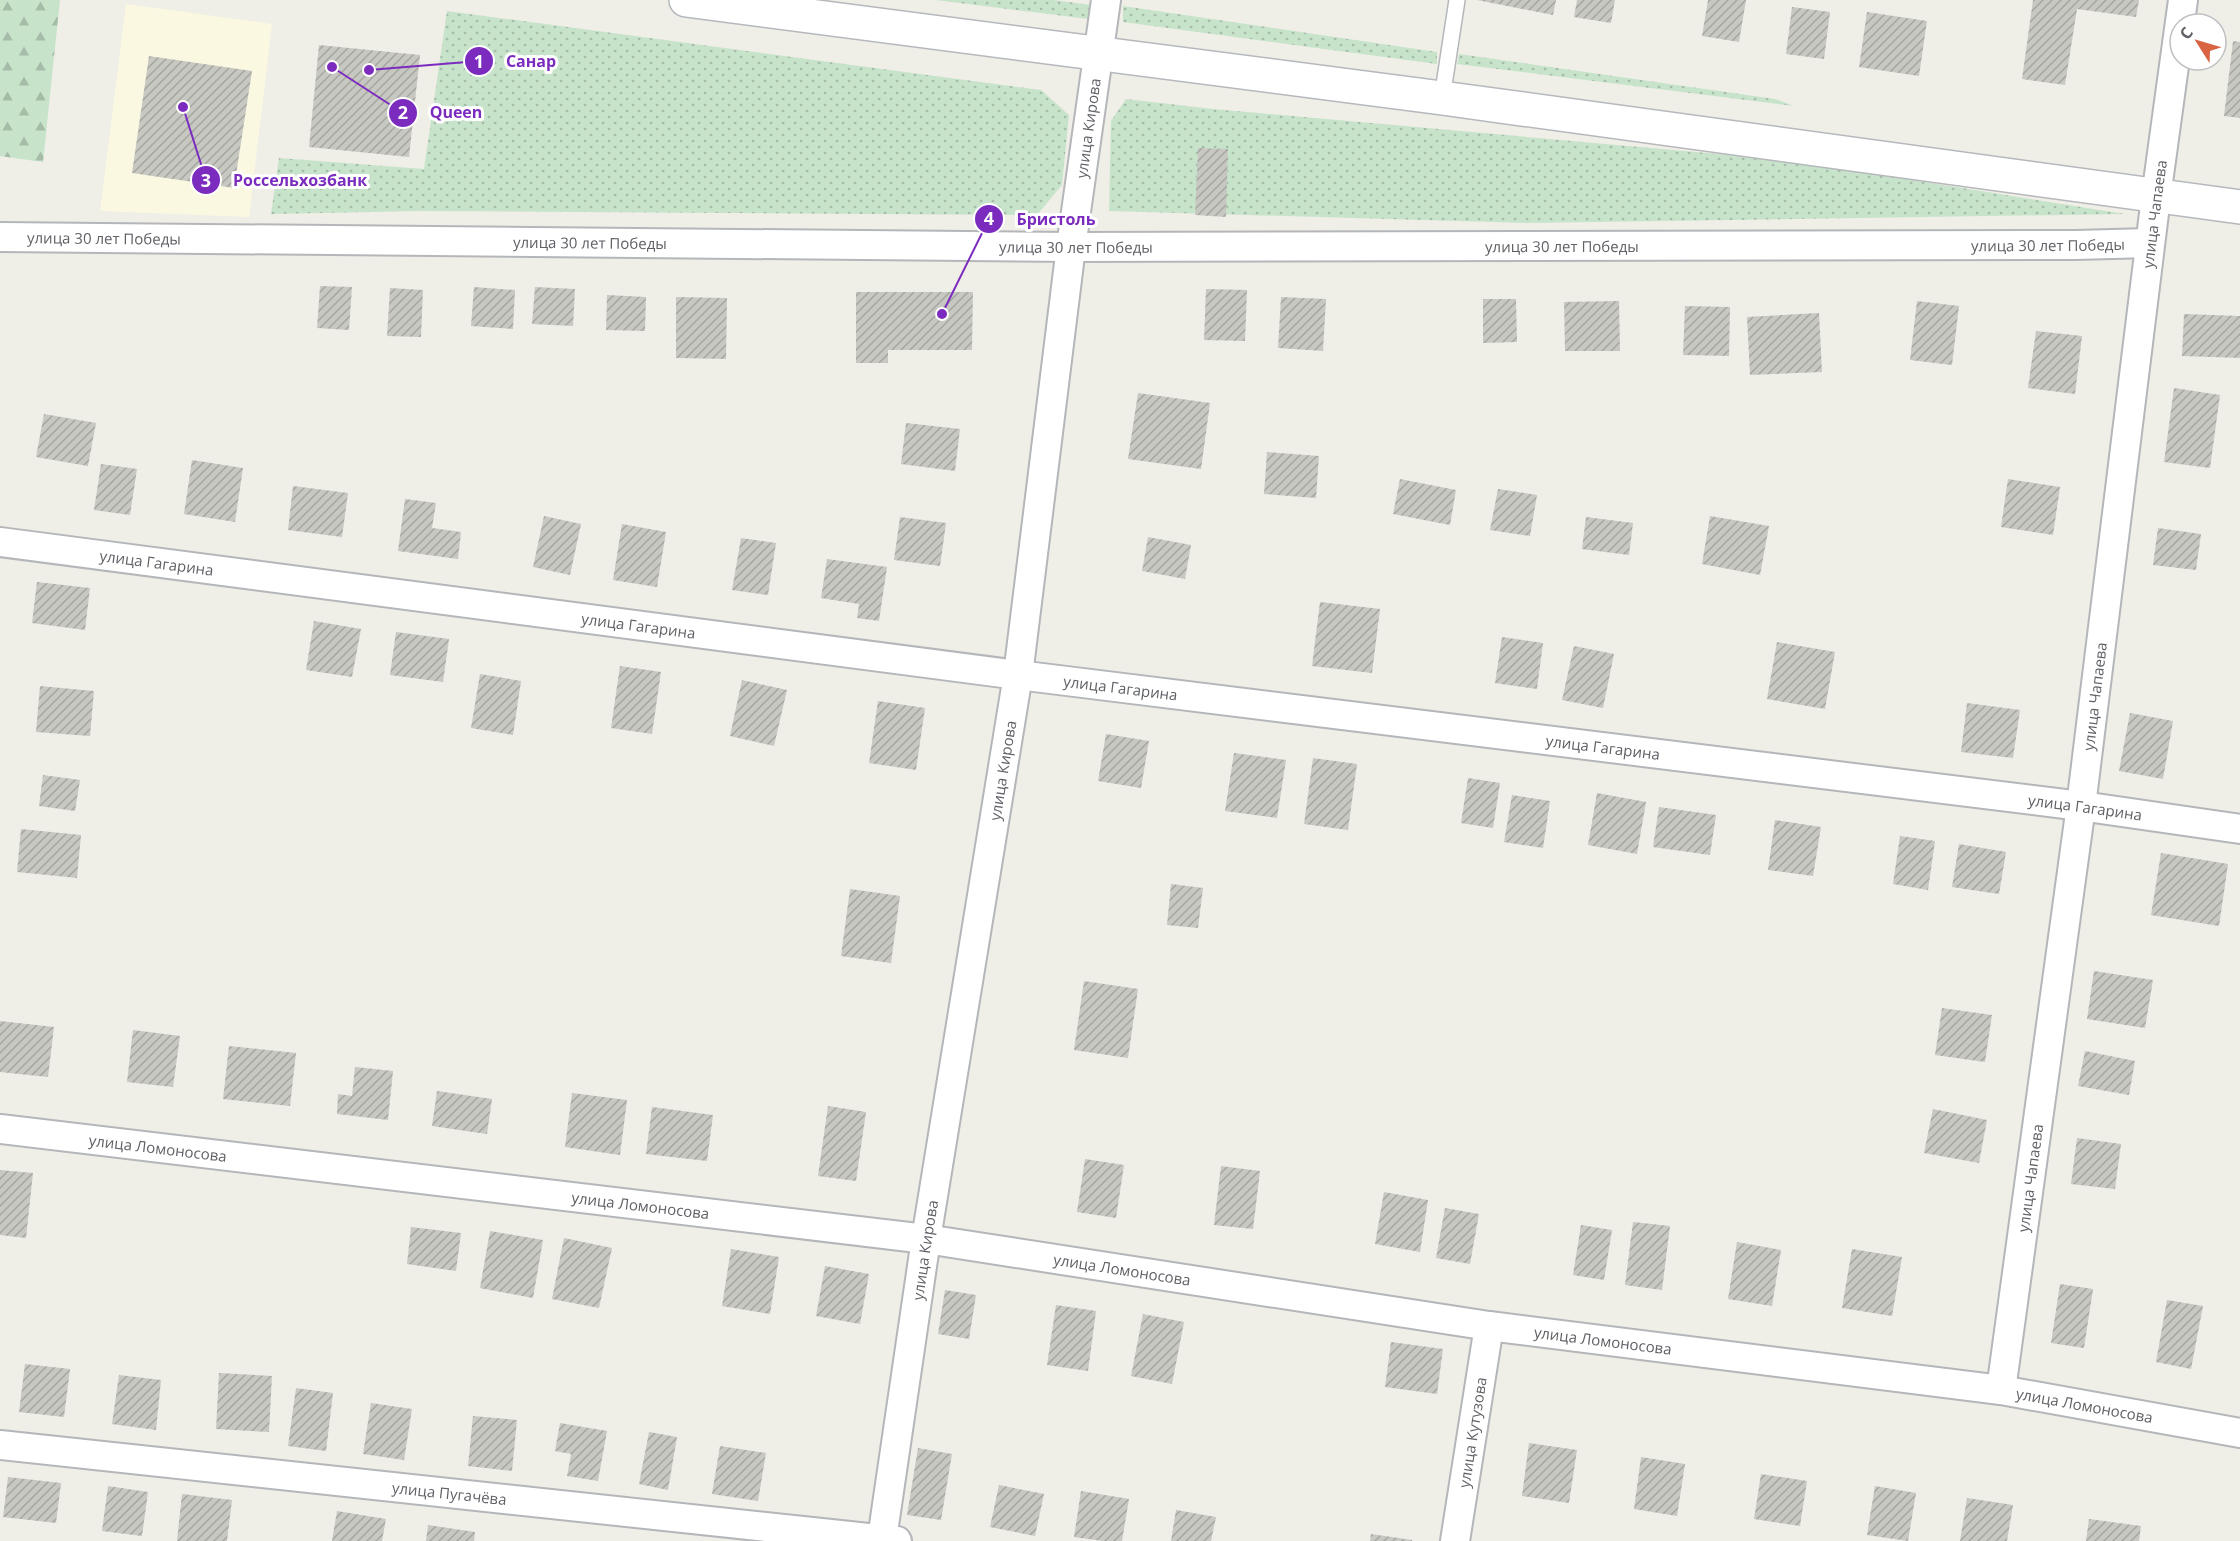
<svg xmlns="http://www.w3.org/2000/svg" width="2240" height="1541" viewBox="0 0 2240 1541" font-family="'Open Sans',sans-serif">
<defs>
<pattern id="green-dots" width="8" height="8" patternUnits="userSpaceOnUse" patternTransform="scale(1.5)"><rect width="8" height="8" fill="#c7e4cb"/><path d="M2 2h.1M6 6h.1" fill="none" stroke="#a5bca9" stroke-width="1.8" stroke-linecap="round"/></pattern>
<pattern id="forest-firs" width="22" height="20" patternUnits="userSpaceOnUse" patternTransform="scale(1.5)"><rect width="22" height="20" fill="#c7e4cb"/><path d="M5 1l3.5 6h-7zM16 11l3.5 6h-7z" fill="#a5bca9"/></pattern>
<pattern id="building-hatch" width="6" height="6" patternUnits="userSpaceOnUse" patternTransform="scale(1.5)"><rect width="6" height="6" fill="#c8c8c2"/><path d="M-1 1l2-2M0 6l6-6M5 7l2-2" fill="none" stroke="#a6a6a1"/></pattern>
</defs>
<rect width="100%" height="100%" fill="#efeee7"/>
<polygon fill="#fbf8e1" points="126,4 272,24 249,217 100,211"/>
<g fill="url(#green-dots)">
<polygon points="935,0 1054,0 1091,5 1089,19"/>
<polygon points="1123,6 1437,52 1437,64 1123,22"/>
<polygon points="447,11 1041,90 1069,115 1062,185 1037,215 420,211 271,214 279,158 424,169"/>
<polygon points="1459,54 1775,99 1794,106 1457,64"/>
<polygon points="1126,99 1213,109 1787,160 2125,214 1527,223 1109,211 1111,121"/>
</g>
<polygon fill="url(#forest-firs)" points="0,0 60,0 43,162 0,156"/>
<g fill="url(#building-hatch)">
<polygon points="1477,0 1556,0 1553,15"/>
<polygon points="1577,0 1615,0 1611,23 1574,17"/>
<polygon points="1708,0 1746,0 1739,42 1702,36"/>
<polygon points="2033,0 2139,0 2136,17 2077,9 2065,85 2022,79"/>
<polygon points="1792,7 1830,12 1824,59 1786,54"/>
<polygon points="1867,12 1927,21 1919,76 1859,67"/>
<polygon points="2233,41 2240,42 2240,118 2224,116"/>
<polygon points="319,45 420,55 409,157 309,147"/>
<polygon points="149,56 252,71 234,188 132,173"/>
<polygon points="1198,148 1228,149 1226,217 1195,215"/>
<polygon points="320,286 352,287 349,330 317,328"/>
<polygon points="474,287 515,290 513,329 471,326"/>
<polygon points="535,287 575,289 573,326 532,324"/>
<polygon points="390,288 423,290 421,337 387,336"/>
<polygon points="1206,289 1247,290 1245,341 1204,340"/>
<polygon points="856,292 973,292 972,350 888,350 888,363 856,363"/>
<polygon points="607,295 646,297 645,331 606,330"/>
<polygon points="676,297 727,298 726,359 676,358"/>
<polygon points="1281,297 1326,299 1323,351 1278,348"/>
<polygon points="1483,299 1516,299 1517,342 1483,343"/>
<polygon points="1619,301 1620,351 1565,351 1564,302"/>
<polygon points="1917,301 1959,306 1952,365 1910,360"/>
<polygon points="1685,306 1730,307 1729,356 1683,355"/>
<polygon points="1819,313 1822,372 1750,375 1747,317"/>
<polygon points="2184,314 2240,316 2240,358 2182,356"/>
<polygon points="2036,331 2082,336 2075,394 2028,388"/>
<polygon points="2174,388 2220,395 2210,468 2164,462"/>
<polygon points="1138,393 1210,403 1201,469 1128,459"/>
<polygon points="44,414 96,423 88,466 36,457"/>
<polygon points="906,423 960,429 955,471 901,464"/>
<polygon points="1267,452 1319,456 1316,498 1264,494"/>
<polygon points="192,460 243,468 235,522 184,514"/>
<polygon points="101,464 137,469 130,515 94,510"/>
<polygon points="1400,479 1456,490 1450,525 1393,514"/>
<polygon points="2008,479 2060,487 2053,535 2001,527"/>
<polygon points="293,486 348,493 342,537 288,530"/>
<polygon points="1498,489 1537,495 1530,536 1490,530"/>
<polygon points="405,499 436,503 432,528 461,532 458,559 398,551"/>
<polygon points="544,516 581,524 570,575 533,567"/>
<polygon points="1710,516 1769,526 1760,575 1702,564"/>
<polygon points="900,517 946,523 940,566 894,560"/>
<polygon points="1586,517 1633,523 1629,555 1582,549"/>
<polygon points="622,524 666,532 657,587 613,580"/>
<polygon points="2158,528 2201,534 2196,570 2153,565"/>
<polygon points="1148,537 1191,545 1185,579 1142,571"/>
<polygon points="741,538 776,543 768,595 732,590"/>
<polygon points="827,559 887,567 879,621 857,618 859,604 821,598"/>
<polygon points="37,582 90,588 85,630 32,623"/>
<polygon points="1320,602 1380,609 1372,673 1312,666"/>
<polygon points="314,621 361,629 352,677 306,670"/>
<polygon points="396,632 449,639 443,682 390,675"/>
<polygon points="1502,637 1543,643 1537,689 1495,683"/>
<polygon points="1777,642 1835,652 1825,709 1767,699"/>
<polygon points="1574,646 1614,654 1603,708 1562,700"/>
<polygon points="620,666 661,672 652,734 611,728"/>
<polygon points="480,674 521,681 513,735 471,728"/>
<polygon points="742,680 787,690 774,746 730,736"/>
<polygon points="40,686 94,691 90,736 36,732"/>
<polygon points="878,701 925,708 916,770 869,763"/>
<polygon points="1967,703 2020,710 2013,758 1961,752"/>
<polygon points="2130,713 2173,721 2163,779 2119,771"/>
<polygon points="1106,734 1149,741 1141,788 1098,781"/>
<polygon points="1234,753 1286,760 1277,818 1225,811"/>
<polygon points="1313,758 1357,764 1348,830 1304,824"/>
<polygon points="43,775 80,780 75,811 39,806"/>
<polygon points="1468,778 1500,783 1493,828 1461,823"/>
<polygon points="1597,793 1646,802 1637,854 1588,845"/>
<polygon points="1512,795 1550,801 1543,848 1504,842"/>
<polygon points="1659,807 1716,815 1710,855 1653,847"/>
<polygon points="1775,820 1821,827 1813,876 1768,870"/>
<polygon points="21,829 81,835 77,878 17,872"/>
<polygon points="1900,836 1935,841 1928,890 1893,884"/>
<polygon points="1959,844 2006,852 1999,894 1952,887"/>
<polygon points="2161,853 2228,864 2219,926 2151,915"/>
<polygon points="1171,884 1203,888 1198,928 1167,925"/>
<polygon points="850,889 900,896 891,963 841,956"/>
<polygon points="2094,971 2153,980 2145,1028 2087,1019"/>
<polygon points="1084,981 1138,989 1128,1058 1074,1050"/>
<polygon points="1942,1008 1992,1015 1985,1062 1935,1055"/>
<polygon points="0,1021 54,1027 48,1077 0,1072"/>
<polygon points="133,1030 180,1036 173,1087 127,1082"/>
<polygon points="229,1046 296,1053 290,1106 223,1099"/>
<polygon points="2085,1051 2135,1061 2129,1095 2078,1086"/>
<polygon points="355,1067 393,1071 388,1120 337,1114 338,1094 352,1096"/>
<polygon points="437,1091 492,1099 487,1134 432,1126"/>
<polygon points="572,1093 627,1100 620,1155 565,1147"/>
<polygon points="828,1106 866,1112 856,1181 818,1176"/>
<polygon points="652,1107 713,1115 707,1161 646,1154"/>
<polygon points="1933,1109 1987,1120 1979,1163 1924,1153"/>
<polygon points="2077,1138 2121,1144 2115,1189 2071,1184"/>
<polygon points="1085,1159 1124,1165 1116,1218 1077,1212"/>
<polygon points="1221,1166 1260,1171 1253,1229 1214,1225"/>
<polygon points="0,1170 33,1173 26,1238 0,1235"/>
<polygon points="1384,1192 1428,1200 1420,1252 1375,1244"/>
<polygon points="1445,1208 1479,1214 1470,1264 1436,1258"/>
<polygon points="1633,1222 1670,1226 1662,1290 1625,1285"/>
<polygon points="1581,1225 1612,1230 1604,1280 1573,1275"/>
<polygon points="411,1227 461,1233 456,1271 407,1264"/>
<polygon points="490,1231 543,1240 533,1298 480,1288"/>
<polygon points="564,1238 612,1248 599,1308 552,1299"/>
<polygon points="1737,1242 1781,1250 1772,1306 1728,1299"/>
<polygon points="731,1249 779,1257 770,1314 722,1306"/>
<polygon points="1852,1249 1902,1257 1892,1316 1842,1308"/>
<polygon points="825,1266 869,1274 860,1324 816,1316"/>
<polygon points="2060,1284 2093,1289 2084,1348 2051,1343"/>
<polygon points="945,1290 976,1295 969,1339 938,1334"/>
<polygon points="2167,1300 2203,1306 2191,1369 2156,1362"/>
<polygon points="1056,1305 1096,1311 1088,1371 1047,1365"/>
<polygon points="1143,1314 1184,1322 1172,1384 1131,1376"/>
<polygon points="1391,1342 1443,1349 1437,1394 1385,1387"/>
<polygon points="25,1364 70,1369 64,1417 19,1412"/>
<polygon points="219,1373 272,1376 269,1432 216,1429"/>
<polygon points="119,1375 161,1380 156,1430 112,1424"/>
<polygon points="296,1388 333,1393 326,1451 288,1446"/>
<polygon points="371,1403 412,1409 404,1460 363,1454"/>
<polygon points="473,1416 517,1420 512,1471 468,1466"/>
<polygon points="560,1423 607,1431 598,1481 567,1476 571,1454 555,1451"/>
<polygon points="649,1432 677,1437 668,1490 639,1484"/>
<polygon points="1529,1443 1577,1450 1569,1503 1522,1496"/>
<polygon points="720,1446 766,1453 758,1501 712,1494"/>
<polygon points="918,1448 952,1454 941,1520 907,1515"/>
<polygon points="1641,1457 1685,1464 1677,1516 1634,1509"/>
<polygon points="1761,1474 1807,1481 1800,1526 1754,1519"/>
<polygon points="8,1477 61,1483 56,1523 3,1517"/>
<polygon points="999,1485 1044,1494 1035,1536 990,1527"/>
<polygon points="108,1486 148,1492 142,1536 102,1531"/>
<polygon points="1875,1486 1916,1493 1908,1541 1867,1535"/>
<polygon points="1081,1491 1129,1499 1122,1541 1103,1541 1074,1537"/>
<polygon points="182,1494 232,1500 227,1541 177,1541"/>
<polygon points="1967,1498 2013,1505 2007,1541 1960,1541"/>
<polygon points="1176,1510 1216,1517 1211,1541 1171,1541"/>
<polygon points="337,1511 386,1519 382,1541 332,1541"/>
<polygon points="2089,1519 2141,1526 2139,1541 2086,1541"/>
<polygon points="428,1525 475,1532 474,1541 426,1541"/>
<polygon points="1371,1534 1412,1540 1412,1541 1370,1541"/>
</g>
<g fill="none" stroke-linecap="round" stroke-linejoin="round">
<defs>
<polyline id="lane" points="1442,98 1457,0"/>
<g id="street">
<path id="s1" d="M0 237 1071 247 2075 245 2150 243"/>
<path id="s2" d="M0 542 1018 675 2081 806 2240 829"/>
<path id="s3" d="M0 1129 926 1239 1489 1326 2001 1390 2240 1433"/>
<path id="s4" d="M2001 1390 2081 806 2156 197 2183 0"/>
<path id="s5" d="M0 1445 897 1541"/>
<path id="s6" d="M882 1539 926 1239 1018 675 1071 247 1106 0"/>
<path id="s7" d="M1455 1541 1489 1326"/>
</g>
<polyline id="secondary" points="686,0 1442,98 2240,207"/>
</defs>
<use href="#lane" stroke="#b4b6ba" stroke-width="18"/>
<use href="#street" stroke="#b4b6ba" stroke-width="32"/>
<use href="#secondary" stroke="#b6b8bd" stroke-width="36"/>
<use href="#lane" stroke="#fff" stroke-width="15"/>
<use href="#street" stroke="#fff" stroke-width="28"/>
<use href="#secondary" stroke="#fff" stroke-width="33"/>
</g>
<g text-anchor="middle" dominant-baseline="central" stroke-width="6" stroke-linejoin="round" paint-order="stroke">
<g font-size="15" fill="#5f6166" stroke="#fff">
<text stroke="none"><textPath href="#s6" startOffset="1426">улица Кирова</textPath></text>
<text stroke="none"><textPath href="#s4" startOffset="1186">улица Чапаева</textPath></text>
<text stroke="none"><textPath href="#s1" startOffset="104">улица 30 лет Победы</textPath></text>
<text stroke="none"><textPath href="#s1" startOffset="590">улица 30 лет Победы</textPath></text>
<text stroke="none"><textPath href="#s1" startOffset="2048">улица 30 лет Победы</textPath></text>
<text stroke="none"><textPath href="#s1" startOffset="1562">улица 30 лет Победы</textPath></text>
<text stroke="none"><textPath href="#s1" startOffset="1076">улица 30 лет Победы</textPath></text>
<text stroke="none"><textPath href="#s2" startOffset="158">улица Гагарина</textPath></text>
<text stroke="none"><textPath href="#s2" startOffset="644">улица Гагарина</textPath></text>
<text stroke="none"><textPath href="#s2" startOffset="1130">улица Гагарина</textPath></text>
<text stroke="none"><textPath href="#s4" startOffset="700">улица Чапаева</textPath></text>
<text stroke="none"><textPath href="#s2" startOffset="1616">улица Гагарина</textPath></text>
<text stroke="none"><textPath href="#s6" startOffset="778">улица Кирова</textPath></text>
<text stroke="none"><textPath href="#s2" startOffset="2102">улица Гагарина</textPath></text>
<text stroke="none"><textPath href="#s3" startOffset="159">улица Ломоносова</textPath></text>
<text stroke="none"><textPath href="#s4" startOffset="214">улица Чапаева</textPath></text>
<text stroke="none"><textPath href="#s3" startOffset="645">улица Ломоносова</textPath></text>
<text stroke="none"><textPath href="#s6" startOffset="292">улица Кирова</textPath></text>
<text stroke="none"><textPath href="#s3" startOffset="1131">улица Ломоносова</textPath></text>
<text stroke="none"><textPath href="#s3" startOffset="1617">улица Ломоносова</textPath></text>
<text stroke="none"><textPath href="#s3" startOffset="2103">улица Ломоносова</textPath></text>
<text stroke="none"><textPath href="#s7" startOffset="110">улица Кутузова</textPath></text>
<text stroke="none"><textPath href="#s5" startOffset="452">улица Пугачёва</textPath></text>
</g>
</g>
<path fill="none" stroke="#7b2cbf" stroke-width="2" d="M369 70L479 61M332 67L403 113M183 107L206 180M942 314L989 219"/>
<g fill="#7b2cbf" stroke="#fff" stroke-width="2">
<circle cx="369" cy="70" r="6"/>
<circle cx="332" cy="67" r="6"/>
<circle cx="183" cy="107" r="6"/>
<circle cx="942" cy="314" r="6"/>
<circle cx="479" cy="61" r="15"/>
<circle cx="403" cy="113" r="15"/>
<circle cx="206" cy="180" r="15"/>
<circle cx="989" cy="219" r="15"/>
</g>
<g font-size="18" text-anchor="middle" font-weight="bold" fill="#fff">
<text x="479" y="68">1</text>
<text x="403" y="119">2</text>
<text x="206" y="187">3</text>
<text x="989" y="225">4</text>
</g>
<g font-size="16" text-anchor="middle" font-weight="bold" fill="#7b2cbf" stroke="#fff" stroke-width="6" stroke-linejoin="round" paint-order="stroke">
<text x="531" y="67">Санар</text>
<text x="456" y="118">Queen</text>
<text x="300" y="186">Россельхозбанк</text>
<text x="1056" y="225">Бристоль</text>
</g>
<g transform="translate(2198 42) rotate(307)"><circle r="28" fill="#ffffff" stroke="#bfc0c2" stroke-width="1.5"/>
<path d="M0-4.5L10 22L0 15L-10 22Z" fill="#d86444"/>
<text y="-9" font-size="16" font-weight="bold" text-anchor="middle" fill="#5f6166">С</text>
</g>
</svg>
